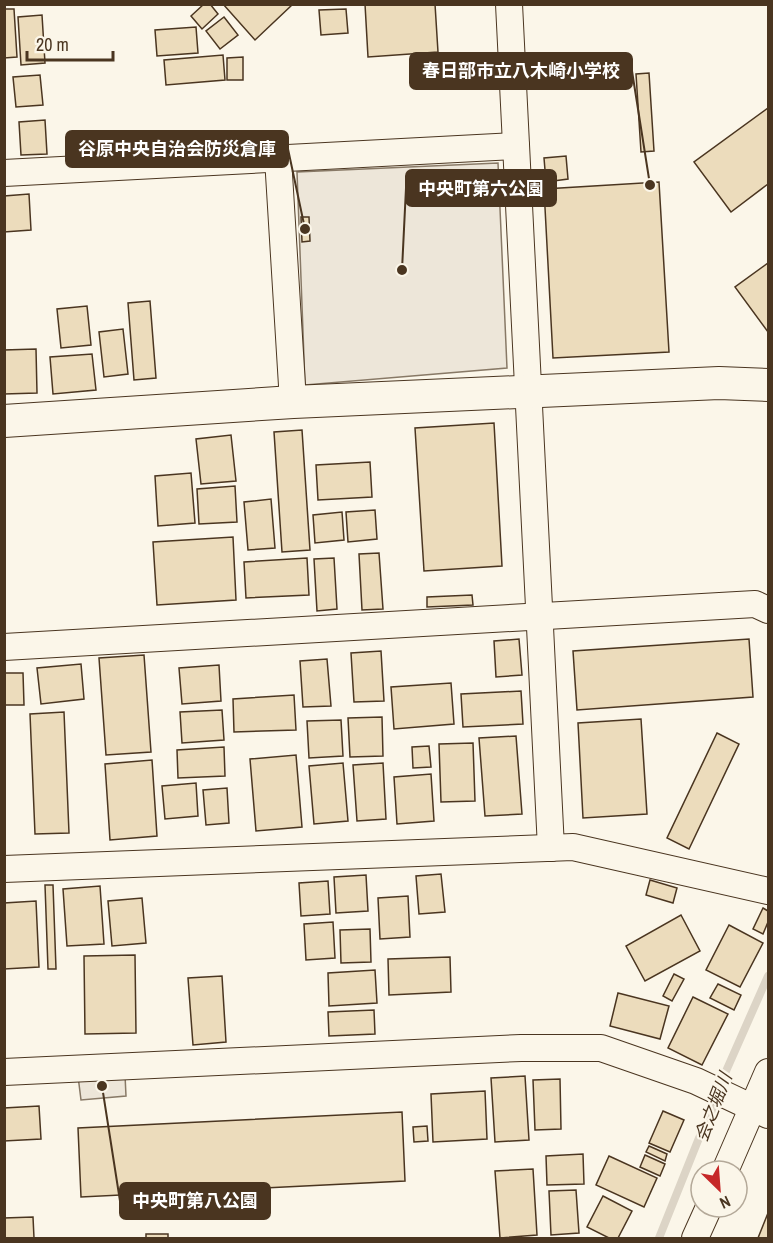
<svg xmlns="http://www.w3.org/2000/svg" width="773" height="1243" viewBox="0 0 773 1243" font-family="'Archivo Narrow','Noto Sans JP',sans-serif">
<rect width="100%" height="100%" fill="#fbf6e9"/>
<g fill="#ede6d9" stroke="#887966" stroke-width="1.5">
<polygon points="498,163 507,368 305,385 297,172"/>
<polygon points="125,1075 126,1096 81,1100 78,1076"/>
</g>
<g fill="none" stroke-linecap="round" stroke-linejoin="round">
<polyline stroke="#dcd4c6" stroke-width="8" points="659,1238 699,1138 720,1096 719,1087 768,976"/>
</g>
<g fill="#ecdcbc" stroke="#4a3520" stroke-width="1.5">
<polygon points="204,4 210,4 218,14 202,29 191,16"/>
<polygon points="223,4 293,4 255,40"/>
<polygon points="365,4 435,4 438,52 368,57"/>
<polygon points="4,9 14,9 17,57 4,58"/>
<polygon points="346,9 348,33 321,35 319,10"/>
<polygon points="42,15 45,63 21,65 18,17"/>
<polygon points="224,17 238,35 220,49 206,31"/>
<polygon points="196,27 198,53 157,56 155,30"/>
<polygon points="223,55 225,80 166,85 164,60"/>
<polygon points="243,57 243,80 227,80 227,58"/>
<polygon points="649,73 654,151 641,152 636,74"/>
<polygon points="40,75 43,105 16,107 13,77"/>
<polygon points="768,108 768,184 731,212 694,162"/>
<polygon points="45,120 47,154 21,155 19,122"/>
<polygon points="566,156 568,179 546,182 544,158"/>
<polygon points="659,182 669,352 553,358 544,189"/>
<polygon points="29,194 31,230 4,232 4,196"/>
<polygon points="301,217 309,217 310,241 302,242"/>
<polygon points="768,263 768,332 735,287"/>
<polygon points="150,301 156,378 134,380 128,303"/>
<polygon points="87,306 91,345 61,348 57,309"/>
<polygon points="123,329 128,374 104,377 99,332"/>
<polygon points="36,349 37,393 4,394 4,350"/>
<polygon points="92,354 96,390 53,394 50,357"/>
<polygon points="494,423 502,566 424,571 415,428"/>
<polygon points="302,430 310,550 282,552 274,432"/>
<polygon points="231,435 236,481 201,484 196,439"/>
<polygon points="370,462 372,497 318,500 316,465"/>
<polygon points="191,473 195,523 158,526 155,476"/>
<polygon points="235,486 237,522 199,524 197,489"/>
<polygon points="271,499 275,548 248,550 244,502"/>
<polygon points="375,510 377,539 348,542 346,512"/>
<polygon points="342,512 344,540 315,543 313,515"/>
<polygon points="233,537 236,600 157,605 153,542"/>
<polygon points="379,553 383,609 362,610 359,554"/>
<polygon points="307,558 309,595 246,598 244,562"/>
<polygon points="334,558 337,609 317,611 314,559"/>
<polygon points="472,595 473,605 427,607 427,597"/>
<polygon points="519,639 522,675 496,677 494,641"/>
<polygon points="749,639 753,697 577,710 573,651"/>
<polygon points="381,651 384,701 354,702 351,653"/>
<polygon points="144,655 151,752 106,755 99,658"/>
<polygon points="327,659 331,706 303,707 300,661"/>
<polygon points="81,664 84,699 41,704 37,668"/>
<polygon points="219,665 221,701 182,704 179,668"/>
<polygon points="4,673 23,673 24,705 4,705"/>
<polygon points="451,683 454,724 394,729 391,687"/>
<polygon points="521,691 523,724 463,727 461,694"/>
<polygon points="294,695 296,730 234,732 233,699"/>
<polygon points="222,710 224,740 182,743 180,712"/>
<polygon points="64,712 69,833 35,834 30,714"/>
<polygon points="382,717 383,756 350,757 348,718"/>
<polygon points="641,719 647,814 583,818 578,723"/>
<polygon points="341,720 343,756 309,758 307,721"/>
<polygon points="717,733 739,744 689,849 667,838"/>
<polygon points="516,736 522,814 485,816 479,738"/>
<polygon points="473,743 475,801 441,802 439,744"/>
<polygon points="429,746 431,767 413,768 412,747"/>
<polygon points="224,747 225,776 178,778 177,750"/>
<polygon points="296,755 302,827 256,831 250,759"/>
<polygon points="152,760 157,836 110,840 105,764"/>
<polygon points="343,763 348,821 314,824 309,766"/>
<polygon points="383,763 386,819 357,821 353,765"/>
<polygon points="431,774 434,821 397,824 394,777"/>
<polygon points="196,783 198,816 165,819 162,786"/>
<polygon points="227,788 229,823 206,825 203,790"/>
<polygon points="441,874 445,912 419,914 416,876"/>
<polygon points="366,875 368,911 336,913 334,877"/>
<polygon points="650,880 677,888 673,903 646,895"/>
<polygon points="328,881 330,914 301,916 299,883"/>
<polygon points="45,885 53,885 56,969 48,969"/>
<polygon points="100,886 104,944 67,946 63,889"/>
<polygon points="408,896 410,937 380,939 378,898"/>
<polygon points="142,898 146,943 112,946 108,901"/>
<polygon points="36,901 39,967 4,969 4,903"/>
<polygon points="763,908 768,911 768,922 763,934 753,929"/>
<polygon points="681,915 700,951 645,981 626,946"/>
<polygon points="333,922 335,958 306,960 304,924"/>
<polygon points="729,925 763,943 740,987 706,970"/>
<polygon points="370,929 371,962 341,963 340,930"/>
<polygon points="135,955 136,1033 85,1034 84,956"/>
<polygon points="450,957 451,992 389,995 388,959"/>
<polygon points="375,970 377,1003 329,1006 328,973"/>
<polygon points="674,974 684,979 672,1001 663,996"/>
<polygon points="222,976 226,1042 193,1045 188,978"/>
<polygon points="718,984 741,995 734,1010 710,998"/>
<polygon points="618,993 669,1006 660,1039 610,1026"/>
<polygon points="693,997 728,1014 702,1065 668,1048"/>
<polygon points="374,1010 375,1034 329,1036 328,1012"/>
<polygon points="525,1076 529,1140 495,1142 491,1078"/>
<polygon points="560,1079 561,1129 535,1130 533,1080"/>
<polygon points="485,1091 487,1139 433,1142 431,1094"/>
<polygon points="39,1106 41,1139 4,1141 4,1108"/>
<polygon points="663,1111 684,1120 670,1152 649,1143"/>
<polygon points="402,1112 405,1181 81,1197 78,1128"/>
<polygon points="427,1126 428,1141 414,1142 413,1127"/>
<polygon points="649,1146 667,1154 665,1161 646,1152"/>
<polygon points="583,1154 584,1184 547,1185 546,1156"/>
<polygon points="645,1155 665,1164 660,1176 640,1167"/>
<polygon points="609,1156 657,1178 644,1207 596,1185"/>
<polygon points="533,1169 537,1235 500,1238 495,1171"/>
<polygon points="576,1190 579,1233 551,1235 549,1191"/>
<polygon points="603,1196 632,1211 618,1238 609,1238 587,1227"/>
<polygon points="768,1213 768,1238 758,1238"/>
<polygon points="33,1217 34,1238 4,1238 4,1218"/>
<rect x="146" y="1234" width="22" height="4"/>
</g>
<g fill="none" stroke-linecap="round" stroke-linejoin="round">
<defs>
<g id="minor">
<polyline points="509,4 551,848"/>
<polyline points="278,158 293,402"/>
<polyline points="4,173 516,146"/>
<polyline points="4,647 755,604 768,610"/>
<polyline points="4,869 573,847 768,891"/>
<polyline points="4,1072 521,1048 601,1048 696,1081 768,1115"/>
<polyline points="725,1171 768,1072"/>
<polyline points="695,1238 709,1207"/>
</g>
<polyline id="tertiary" points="4,421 293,402 719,383 768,385"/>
</defs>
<use href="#minor" stroke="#4a3520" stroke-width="28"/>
<use href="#tertiary" stroke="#4a3520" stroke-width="34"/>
<use href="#minor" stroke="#fbf6e9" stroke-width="26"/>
<use href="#tertiary" stroke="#fbf6e9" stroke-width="32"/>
</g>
<g text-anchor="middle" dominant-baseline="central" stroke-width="4.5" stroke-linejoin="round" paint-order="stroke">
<g font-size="18" font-style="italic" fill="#4a3520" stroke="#fbf6e9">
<text transform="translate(713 1107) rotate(-69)">会之堀川</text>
</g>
</g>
<path fill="none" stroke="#4a3520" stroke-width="2" d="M650 185L632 71M305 229L288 149M402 270L406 188M102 1086L120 1201"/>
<g fill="#4a3520" stroke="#fbf6e9" stroke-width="2">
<circle cx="650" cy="185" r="6"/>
<circle cx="305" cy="229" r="6"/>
<circle cx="402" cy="270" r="6"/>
<circle cx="102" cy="1086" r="6"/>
</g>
<g fill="#4a3520" stroke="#4a3520" stroke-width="2">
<rect x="410" y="53" width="222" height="36" rx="6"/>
<rect x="66" y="131" width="222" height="36" rx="6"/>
<rect x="406" y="170" width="150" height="36" rx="6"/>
<rect x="120" y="1183" width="150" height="36" rx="6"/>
</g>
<g font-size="18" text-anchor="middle" font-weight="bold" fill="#fff">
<text x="521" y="77">春日部市立八木崎小学校</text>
<text x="177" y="155">谷原中央自治会防災倉庫</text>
<text x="481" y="195">中央町第六公園</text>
<text x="195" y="1207">中央町第八公園</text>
</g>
<rect width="773" height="1243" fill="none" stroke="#4a3520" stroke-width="12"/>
<g transform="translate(719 1189) rotate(155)"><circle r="28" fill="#fbf6e9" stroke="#b4a999" stroke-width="1.5"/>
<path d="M0-4.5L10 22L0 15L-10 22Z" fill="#c62828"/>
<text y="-9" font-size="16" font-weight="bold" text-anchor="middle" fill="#4a3520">N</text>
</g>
<path d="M27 51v9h86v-9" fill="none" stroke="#4a3520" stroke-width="3"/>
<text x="36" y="51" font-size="18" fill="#4a3520" stroke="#fbf6e9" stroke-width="4.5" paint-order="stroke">20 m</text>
</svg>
